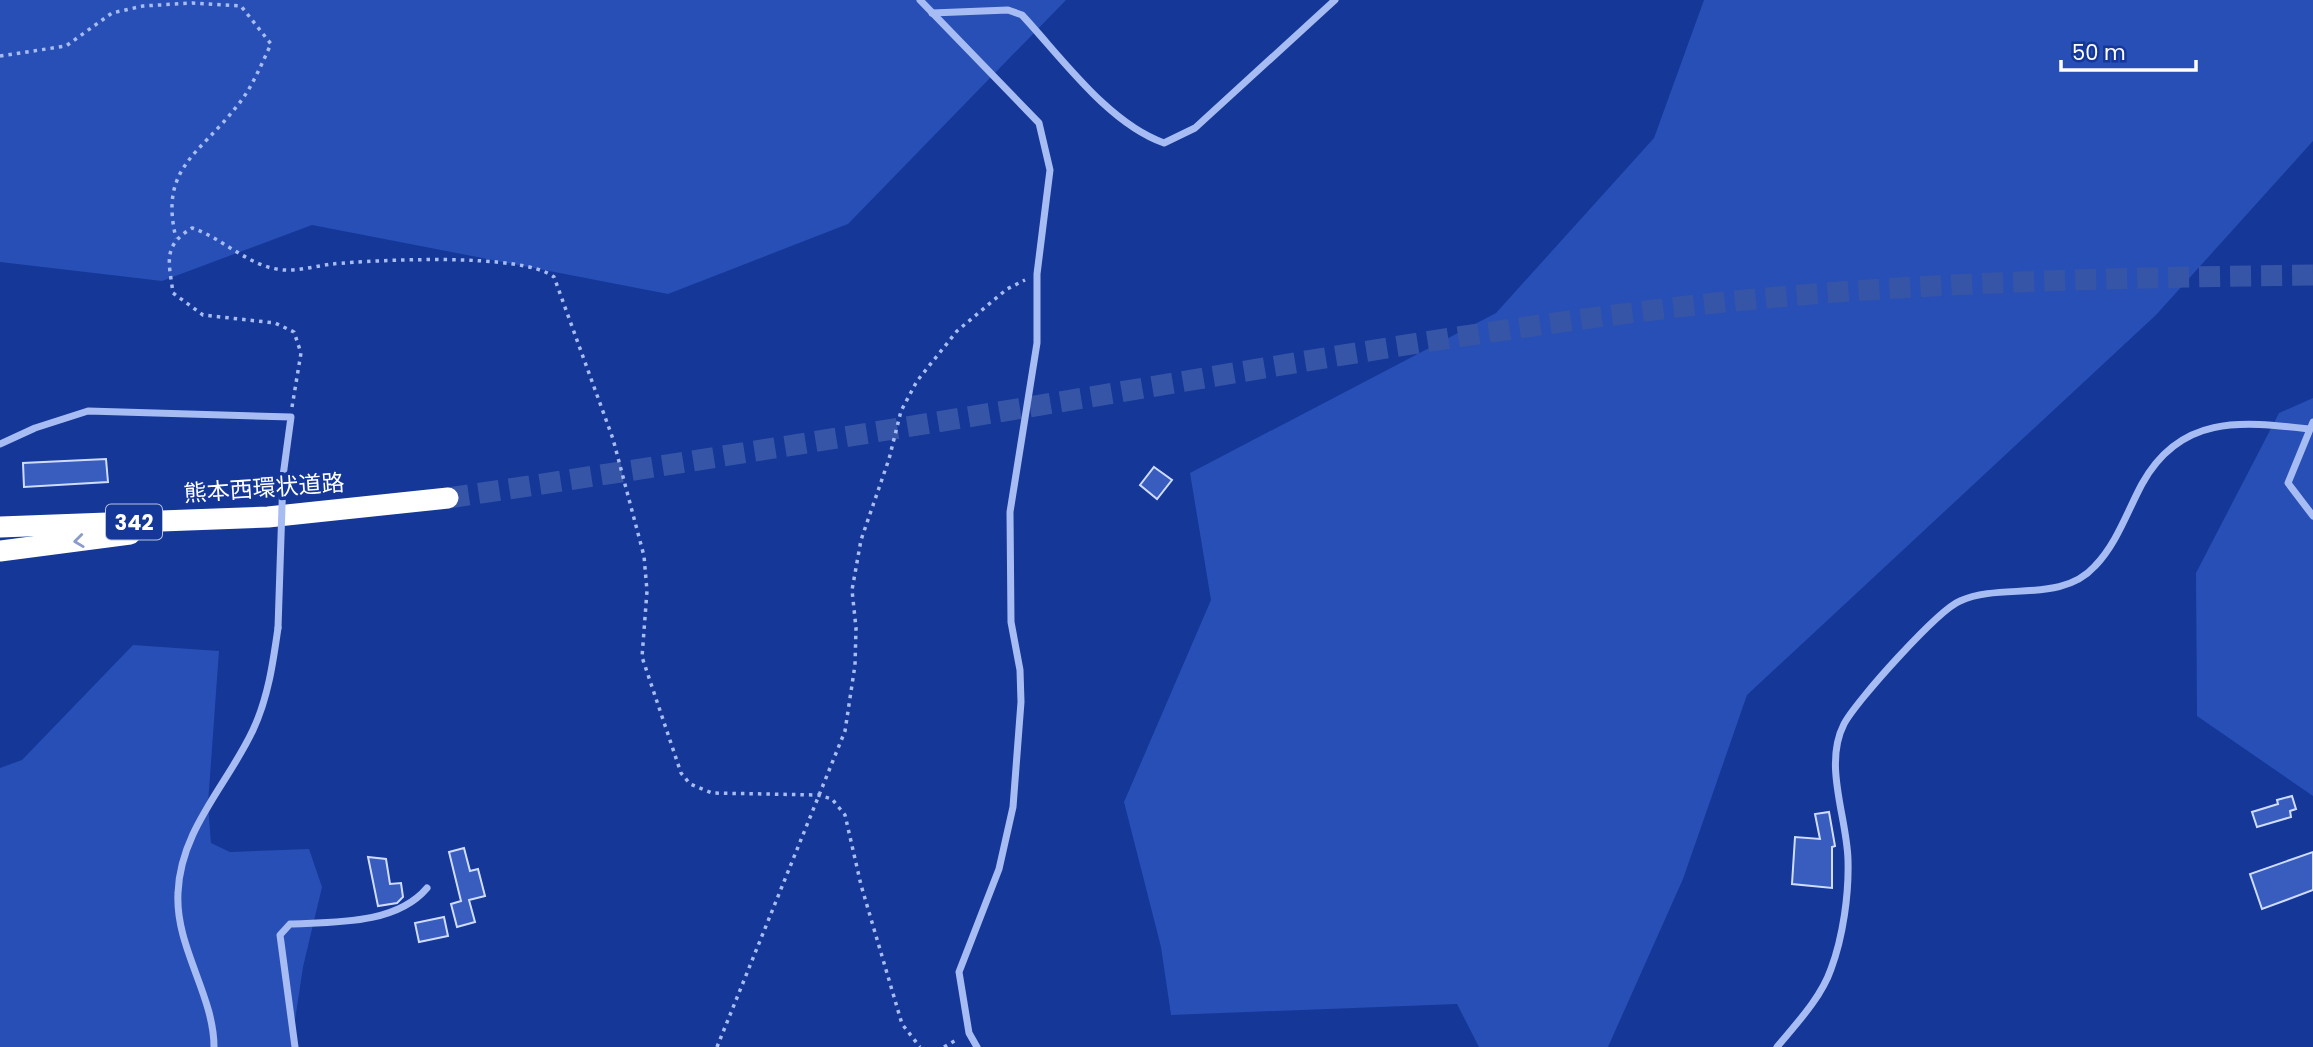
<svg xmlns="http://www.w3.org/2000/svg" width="2313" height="1047" viewBox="0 0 2313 1047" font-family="Poppins,'Noto Sans JP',sans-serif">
<rect width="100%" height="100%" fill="#143798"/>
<g fill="#274fb6">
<polygon points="0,0 1066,0 848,224 668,294 312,225 162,281 0,262"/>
<polygon points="1704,0 2313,0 2313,141 2156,315 1747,695 1683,879 1608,1047 1479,1047 1457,1004 1171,1015 1161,947 1124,802 1211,600 1190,473 1496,313 1654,138"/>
<polygon points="2313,398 2313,796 2197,716 2196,573 2279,413"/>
<polygon points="133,645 219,651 208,804 211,843 230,852 309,849 322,887 303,967 291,1047 0,1047 0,768 22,760"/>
</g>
<g fill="#385dbe" stroke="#cfdcfd" stroke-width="2">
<polygon points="106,459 108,482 24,487 23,463"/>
<polygon points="1154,467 1172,480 1157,499 1140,485"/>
<polygon points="2292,796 2296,809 2290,811 2291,817 2257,827 2252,812 2278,804 2277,800"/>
<polygon points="1829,812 1835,846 1832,847 1832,888 1792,884 1795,837 1820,839 1815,814"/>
<polygon points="464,848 470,871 478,869 485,896 469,900 475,922 457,927 451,904 461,901 449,852"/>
<polygon points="2313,852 2313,890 2262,909 2250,874"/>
<polygon points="368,857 386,859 390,884 401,883 403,897 397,903 378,906"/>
<polygon points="444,917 448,936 419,942 415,923"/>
</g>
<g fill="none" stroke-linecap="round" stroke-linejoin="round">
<path stroke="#3755a7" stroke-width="21" stroke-dasharray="21 10" stroke-linecap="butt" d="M448 498C672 465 896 429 1120 392 1300 362 1480 331 1662 309 1878 283 2095 278 2313 275"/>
<g stroke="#a7bcf3" stroke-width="3.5" stroke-dasharray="3.5 5" stroke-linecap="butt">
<path d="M0 56 66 46 112 13 143 6 192 3 241 6 271 44C261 65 252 88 237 106 199 155 159 168 176 238"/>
<path d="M292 407 301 353 294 332 275 323 203 315 173 293C169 262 162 246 192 228 223 238 250 268 284 270 299 271 316 266 332 264 376 260 522 252 554 277L613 439 644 556 647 591 642 657 681 773 690 784 712 793 818 795 832 799 845 815 861 885 902 1024 920 1047"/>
<polyline points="717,1047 845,731 855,665 856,628 852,590 861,540 889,459 901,411 917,381 957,331 1007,289 1025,280"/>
<polyline points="944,1047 958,1039"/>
</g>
<g stroke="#a7bcf3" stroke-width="7">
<polyline points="920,0 1039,123 1050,170 1037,274 1037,343 1010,512 1011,622 1020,670 1021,702 1013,807 999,869 959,972 969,1033 977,1047"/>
<path d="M932 13 1008 10 1022 15C1062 58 1108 123 1164 143L1195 128 1335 0"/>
<polyline points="2313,422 2288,483 2313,516"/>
<polyline points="0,444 35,428 88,411 291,417 283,476"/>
<path d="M214 1047C214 995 175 947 178 893 180 830 228 784 253 730 268 698 273 663 278 628"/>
<path d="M295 1047 280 935 290 924C333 922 396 925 427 888"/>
<path d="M1777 1047C1796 1024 1821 998 1831 969 1843 937 1849 894 1848 860 1847 817 1823 765 1844 724 1856 701 1938 610 1960 601 2002 582 2061 604 2095 566 2117 543 2127 512 2142 484 2180 415 2240 421 2309 429"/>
</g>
<g stroke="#fff" stroke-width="21">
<polyline points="0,527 268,517 448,498"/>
<polyline points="0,551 130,534"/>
</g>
<polyline stroke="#a7bcf3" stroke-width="7" points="278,628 283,476"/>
</g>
<defs><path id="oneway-chevron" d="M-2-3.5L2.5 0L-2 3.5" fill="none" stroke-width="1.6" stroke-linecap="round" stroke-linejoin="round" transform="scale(1.75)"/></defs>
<use stroke="#8a9bcc" href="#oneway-chevron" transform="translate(79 541) rotate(173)"/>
<g text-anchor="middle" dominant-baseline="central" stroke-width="7" stroke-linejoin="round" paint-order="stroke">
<rect fill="#143798" stroke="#b8c3e0" stroke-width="2" x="106" y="504.5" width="56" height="35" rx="5"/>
<g font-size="21" font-weight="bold" fill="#fff">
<text x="134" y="522">342</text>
</g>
<g font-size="23" fill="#fff" stroke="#143798">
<text transform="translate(264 488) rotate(-4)">熊本西環状道路</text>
</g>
</g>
<path d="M2061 60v10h135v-10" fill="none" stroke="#ffffff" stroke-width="3.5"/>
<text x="2072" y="60" font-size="21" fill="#ffffff" stroke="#143798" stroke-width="5" paint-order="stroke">50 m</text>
</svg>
